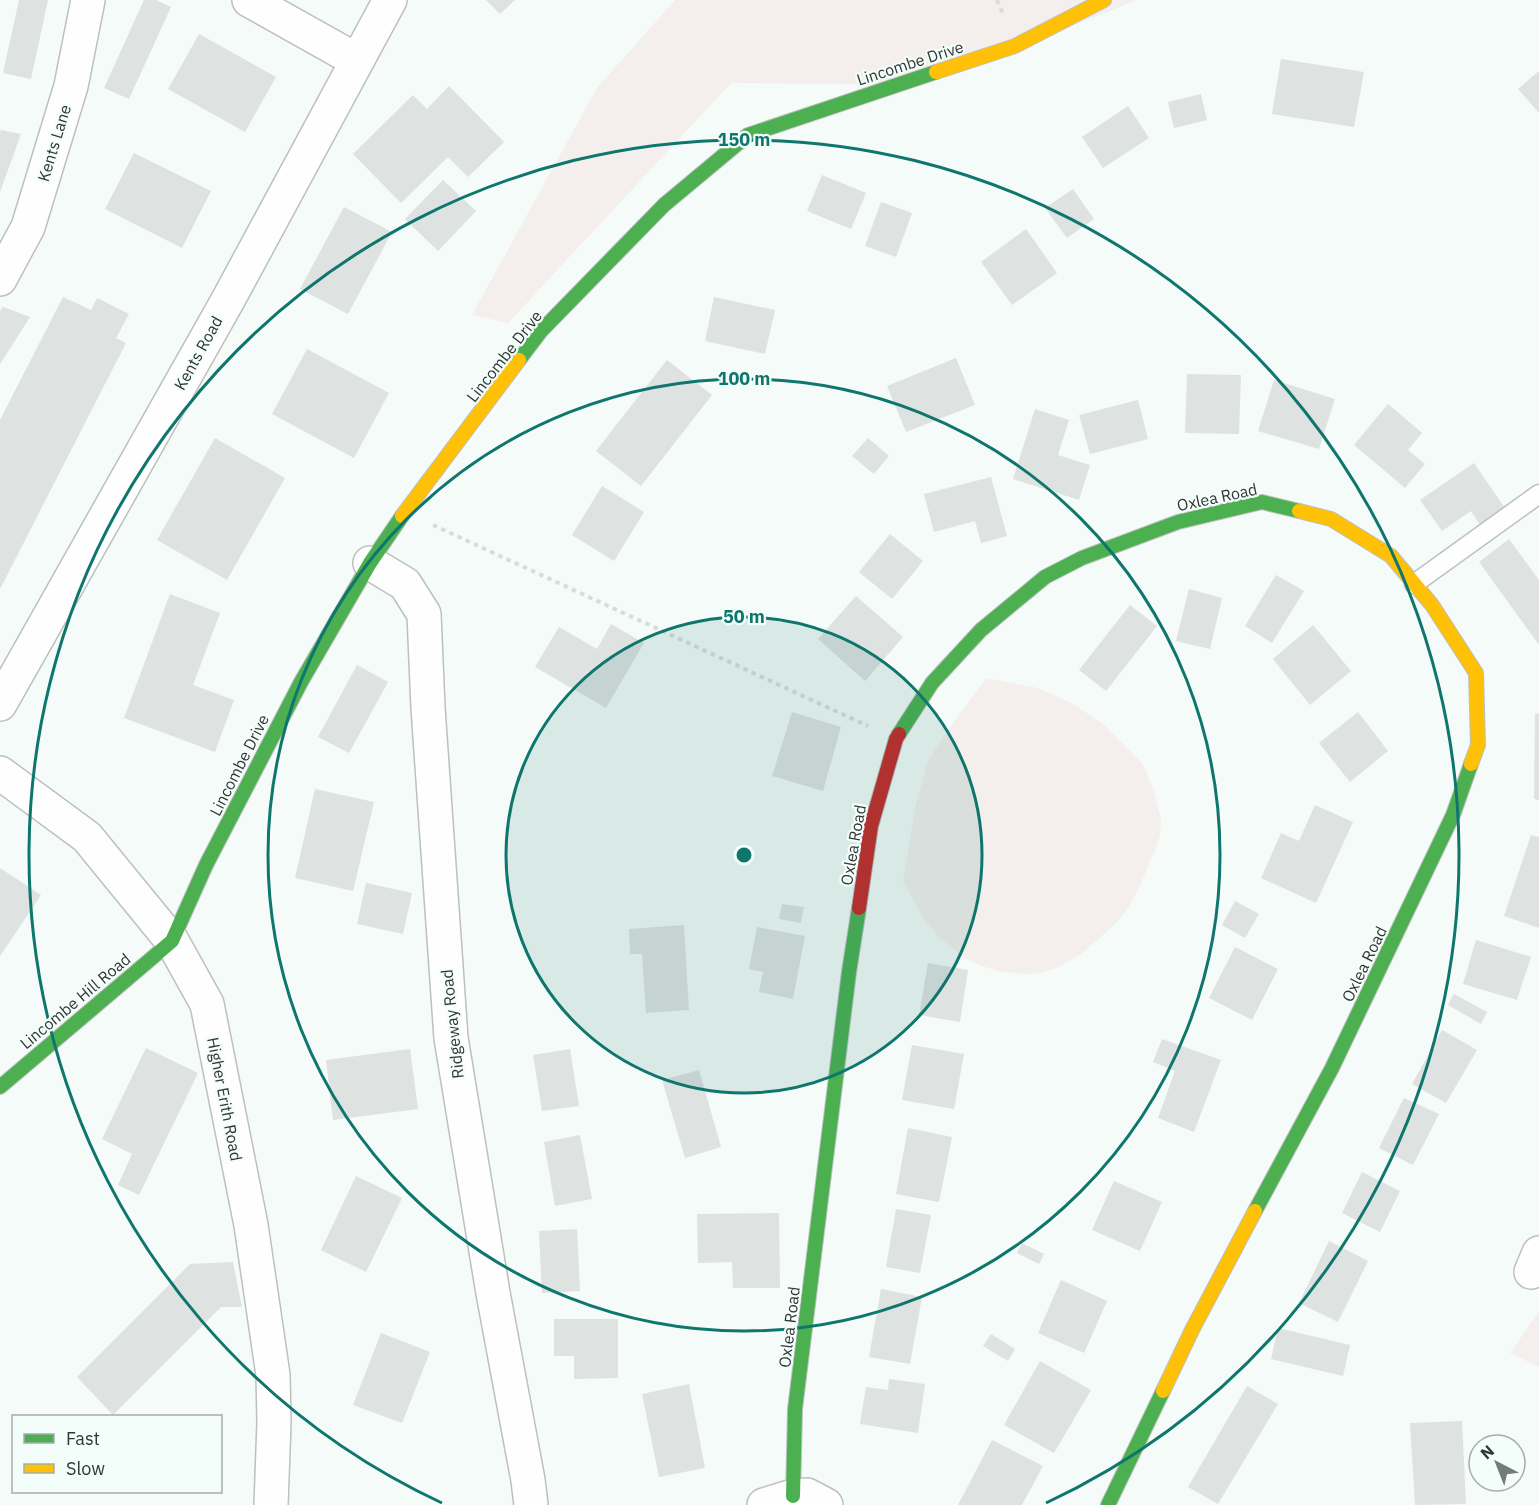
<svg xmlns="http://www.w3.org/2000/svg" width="1539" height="1505" viewBox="0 0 1539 1505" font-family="'IBM Plex Sans',sans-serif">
<rect width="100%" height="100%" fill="#f5fbf8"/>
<g fill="#f4eeec">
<polygon points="675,0 1137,0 924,85 731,83 508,323 472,315 597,88"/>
<polygon points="991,679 1038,688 1075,705 1104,725 1139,760 1145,768 1154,793 1161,819 1160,836 1155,850 1138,890 1127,910 1113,926 1081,954 1056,968 1040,973 1025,974 999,971 982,966 965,958 941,939 925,921 903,881 915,808 928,761 943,737 985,680"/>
<polygon points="1539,1312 1539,1367 1510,1353"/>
</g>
<g fill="#dee2e1">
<polygon points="19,0 48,0 31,79 3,73"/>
<polygon points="144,0 156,0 171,7 129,99 104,88"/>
<polygon points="486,0 515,0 500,14"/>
<polygon points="199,34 276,77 245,132 168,89"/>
<polygon points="1281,59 1364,72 1354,127 1272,114"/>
<polygon points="1539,71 1539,113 1518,89"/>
<polygon points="449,86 504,142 468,177 448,157 401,203 353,154 413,95 427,109"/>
<polygon points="1201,94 1207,120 1174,128 1168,102"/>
<polygon points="1128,106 1149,138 1103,168 1082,137"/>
<polygon points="1,130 21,134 0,192 0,133"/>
<polygon points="134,153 211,191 182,248 105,209"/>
<polygon points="822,175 866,193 851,229 807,211"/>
<polygon points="443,180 476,211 438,251 405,219"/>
<polygon points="1073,189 1094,219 1067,238 1045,208"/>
<polygon points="881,202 912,213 896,257 865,246"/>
<polygon points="344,207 392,232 348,314 300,289"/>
<polygon points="1026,229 1057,273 1012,305 981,262"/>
<polygon points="63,297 91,310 97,298 129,314 116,338 126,343 0,589 0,420"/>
<polygon points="714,297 775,310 765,354 705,341"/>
<polygon points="3,307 30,317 0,364 0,311"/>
<polygon points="307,349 389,393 354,458 272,414"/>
<polygon points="956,358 975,405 906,432 887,386"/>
<polygon points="667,360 712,395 641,486 596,451"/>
<polygon points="1187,374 1241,375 1239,434 1185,433"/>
<polygon points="1274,380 1335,399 1319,449 1258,431"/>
<polygon points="1138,400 1148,439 1090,454 1079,415"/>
<polygon points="1388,404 1422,433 1408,450 1425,464 1405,488 1354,445"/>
<polygon points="1035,409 1069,420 1058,455 1090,465 1079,500 1013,479"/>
<polygon points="215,438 285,478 227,580 157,540"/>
<polygon points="868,438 889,456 874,474 852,456"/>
<polygon points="1474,463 1507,511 1482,528 1471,511 1442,531 1420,500"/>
<polygon points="991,477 1007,536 981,543 975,521 934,532 924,494"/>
<polygon points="602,486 644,512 614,561 572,535"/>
<polygon points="890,534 923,561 892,599 859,572"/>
<polygon points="1509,539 1539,580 1539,645 1479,562"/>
<polygon points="1276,575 1304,591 1272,643 1245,626"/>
<polygon points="1189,589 1222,598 1210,649 1176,641"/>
<polygon points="170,594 220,613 193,685 234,700 215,752 124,718"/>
<polygon points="856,596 903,637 865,681 818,639"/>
<polygon points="1130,605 1157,626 1106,691 1079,670"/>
<polygon points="611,624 644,643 606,708 535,667 559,627 597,649"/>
<polygon points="1313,625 1351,671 1310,705 1273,659"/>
<polygon points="357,665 388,682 349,753 318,737"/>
<polygon points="792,712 841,727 823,791 772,776"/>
<polygon points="1358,712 1388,751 1350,782 1319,743"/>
<polygon points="1535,713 1539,714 1539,800 1534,799"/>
<polygon points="315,789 374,802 353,891 295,878"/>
<polygon points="1315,805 1353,822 1316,903 1261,878 1281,833 1299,841"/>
<polygon points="1531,835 1539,837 1539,928 1504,916"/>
<polygon points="0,868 41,895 0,956"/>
<polygon points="366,883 412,893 403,934 357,924"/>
<polygon points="1235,901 1259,914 1245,938 1222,925"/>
<polygon points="782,904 804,907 801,923 779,919"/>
<polygon points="684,925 689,1010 646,1013 642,954 630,954 629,929"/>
<polygon points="757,927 805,936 793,999 759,992 763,972 749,969"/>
<polygon points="1476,940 1531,957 1517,1000 1463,984"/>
<polygon points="1235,947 1278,969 1252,1020 1209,998"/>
<polygon points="928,963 968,970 960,1022 919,1015"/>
<polygon points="1454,994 1487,1012 1481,1024 1448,1005"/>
<polygon points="1442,1030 1477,1050 1446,1103 1412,1084"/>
<polygon points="1162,1039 1221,1060 1194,1132 1158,1118 1175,1071 1153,1062"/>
<polygon points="912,1045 964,1054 954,1109 902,1100"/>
<polygon points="146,1048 198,1073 139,1195 118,1185 132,1154 102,1139"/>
<polygon points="410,1049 418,1109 333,1120 326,1060"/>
<polygon points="570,1049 579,1106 542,1111 533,1055"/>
<polygon points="699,1070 721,1147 685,1158 662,1080"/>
<polygon points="1404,1098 1439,1114 1413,1165 1379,1148"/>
<polygon points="908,1128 952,1137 939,1202 896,1194"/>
<polygon points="580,1135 592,1199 555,1206 544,1142"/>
<polygon points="1362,1172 1400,1191 1380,1232 1342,1213"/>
<polygon points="356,1176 402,1198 366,1272 321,1250"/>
<polygon points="1114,1181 1162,1202 1140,1251 1092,1230"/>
<polygon points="896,1209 931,1215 920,1273 886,1267"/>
<polygon points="779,1213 780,1288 733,1288 732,1262 698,1263 697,1214"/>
<polygon points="577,1229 580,1291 542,1293 539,1231"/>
<polygon points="1329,1241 1368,1261 1338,1322 1299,1303"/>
<polygon points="1022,1243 1044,1254 1039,1264 1017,1253"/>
<polygon points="233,1262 242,1307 221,1307 113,1415 77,1377 190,1264"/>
<polygon points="1061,1280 1107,1301 1084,1353 1038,1333"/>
<polygon points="881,1289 922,1297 910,1364 869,1357"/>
<polygon points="554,1319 618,1319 618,1378 574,1379 574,1356 554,1356"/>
<polygon points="1278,1328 1350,1345 1343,1376 1271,1359"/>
<polygon points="381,1333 430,1352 402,1423 353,1405"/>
<polygon points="991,1334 1015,1349 1008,1361 983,1346"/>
<polygon points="1040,1361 1091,1390 1054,1453 1004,1425"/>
<polygon points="889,1379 925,1384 918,1433 860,1424 866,1387 888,1390"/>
<polygon points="689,1384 705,1468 659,1477 642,1394"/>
<polygon points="1247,1386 1278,1404 1218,1504 1188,1487"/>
<polygon points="1462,1421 1466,1504 1415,1505 1410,1423"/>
<polygon points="992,1440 1043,1466 1022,1505 958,1505"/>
</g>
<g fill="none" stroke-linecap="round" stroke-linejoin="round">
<defs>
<polyline id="lane" points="1414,584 1539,494"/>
<g id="street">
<polyline points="249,0 356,60"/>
<polyline points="0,279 28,227 71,86 88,0"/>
<polyline points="370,563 405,584 424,614 428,708 451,1038 493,1293 528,1480 531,1505"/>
<polyline points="0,704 228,300 390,0"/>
<polyline points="0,773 87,837 172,941 207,1004 251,1225 273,1375 274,1422 271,1505"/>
<polyline points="1531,1272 1539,1253"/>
<polyline points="764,1505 793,1496 807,1495 826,1505"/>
</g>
<g id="fast">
<polyline points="519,360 541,331 664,205 748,135 936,72"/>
<polyline points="899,734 932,683 981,630 1045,577 1082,558 1178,522 1262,502 1299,511"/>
<polyline points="0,1087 172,941 206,865 301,682 370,563 402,516"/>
<polyline points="1255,1211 1332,1068 1453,815 1471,764"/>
<polyline points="793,1496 795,1409 849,972 859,908"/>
<polyline points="1108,1505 1163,1391"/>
</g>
<g id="slow">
<polyline points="936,72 1015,46 1104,0"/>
<polyline points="1299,511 1331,519 1391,556 1432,605 1476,673 1478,745 1471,764"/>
<polyline points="402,516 519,360"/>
<polyline points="1163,1391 1192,1330 1255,1211"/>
</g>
<polyline id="jam" points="859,908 871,826 896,739 899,734"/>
</defs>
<use href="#lane" stroke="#bcc0be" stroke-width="21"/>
<use href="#street" stroke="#bcc0be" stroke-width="36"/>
<use href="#fast" stroke="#bcc0be" stroke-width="16"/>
<use href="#slow" stroke="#bcc0be" stroke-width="16"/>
<use href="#jam" stroke="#bcc0be" stroke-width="16"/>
<g stroke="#dadcdb" stroke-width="4" stroke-dasharray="4.5 4.5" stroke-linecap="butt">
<polyline points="997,0 1004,16"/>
<polyline points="433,525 868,726"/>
</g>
<use href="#lane" stroke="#fefefe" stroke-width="18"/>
<use href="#street" stroke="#fefefe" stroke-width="33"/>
<use href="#fast" stroke="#4caf50" stroke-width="14"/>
<use href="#slow" stroke="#ffc107" stroke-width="14"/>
<use href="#jam" stroke="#c62828" stroke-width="14"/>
</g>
<circle cx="744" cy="855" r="238" fill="#0f766e" fill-opacity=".12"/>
<g fill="none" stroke="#0f766e" stroke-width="3">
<circle cx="744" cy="855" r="238"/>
<circle cx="744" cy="855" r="476"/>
<path d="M442 1503A715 715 0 1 1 1046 1503"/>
</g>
<g text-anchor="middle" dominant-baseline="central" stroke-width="4.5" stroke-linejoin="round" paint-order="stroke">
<g font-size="16" fill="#313534" stroke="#f3fdf9">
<text transform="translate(910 63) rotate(-18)">Lincombe Drive</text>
<text transform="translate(54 143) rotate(-73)">Kents Lane</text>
<text transform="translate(198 353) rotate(-61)">Kents Road</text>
<text transform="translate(504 356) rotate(-52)">Lincombe Drive</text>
<text transform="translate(1217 497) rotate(-12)">Oxlea Road</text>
<text transform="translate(239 765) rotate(-63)">Lincombe Drive</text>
<text transform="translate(853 845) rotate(-80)">Oxlea Road</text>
<text transform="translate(1364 964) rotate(-64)">Oxlea Road</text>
<text transform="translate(75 1001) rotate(-40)">Lincombe Hill Road</text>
<text transform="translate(452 1024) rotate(-96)">Ridgeway Road</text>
<text transform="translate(225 1099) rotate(79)">Higher Erith Road</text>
<text transform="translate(789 1327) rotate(-83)">Oxlea Road</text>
</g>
</g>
<circle cx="744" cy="855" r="9" fill="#0f766e" stroke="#f3fdf9" stroke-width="3"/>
<g font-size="18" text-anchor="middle" font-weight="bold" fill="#0f766e" stroke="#f3fdf9" stroke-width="4.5" stroke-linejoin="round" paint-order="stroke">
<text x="744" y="146">150 m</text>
<text x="744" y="385">100 m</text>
<text x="744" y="623">50 m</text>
</g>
<rect x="12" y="1415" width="210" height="78" fill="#f3fdf9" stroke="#a5adaa" stroke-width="1.5"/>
<rect x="24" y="1434" width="30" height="9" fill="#4caf50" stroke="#a5adaa" stroke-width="1.5"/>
<text x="66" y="1445" font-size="18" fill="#313534">Fast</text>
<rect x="24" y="1464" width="30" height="9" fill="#ffc107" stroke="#a5adaa" stroke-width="1.5"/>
<text x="66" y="1475" font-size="18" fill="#313534">Slow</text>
<g transform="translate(1497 1463) rotate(318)"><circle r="28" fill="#f3fdf9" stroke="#a5adaa" stroke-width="1.5"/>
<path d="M0-4.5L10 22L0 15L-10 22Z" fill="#767a79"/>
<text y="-9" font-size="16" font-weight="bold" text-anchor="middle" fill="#313534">N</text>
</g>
</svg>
